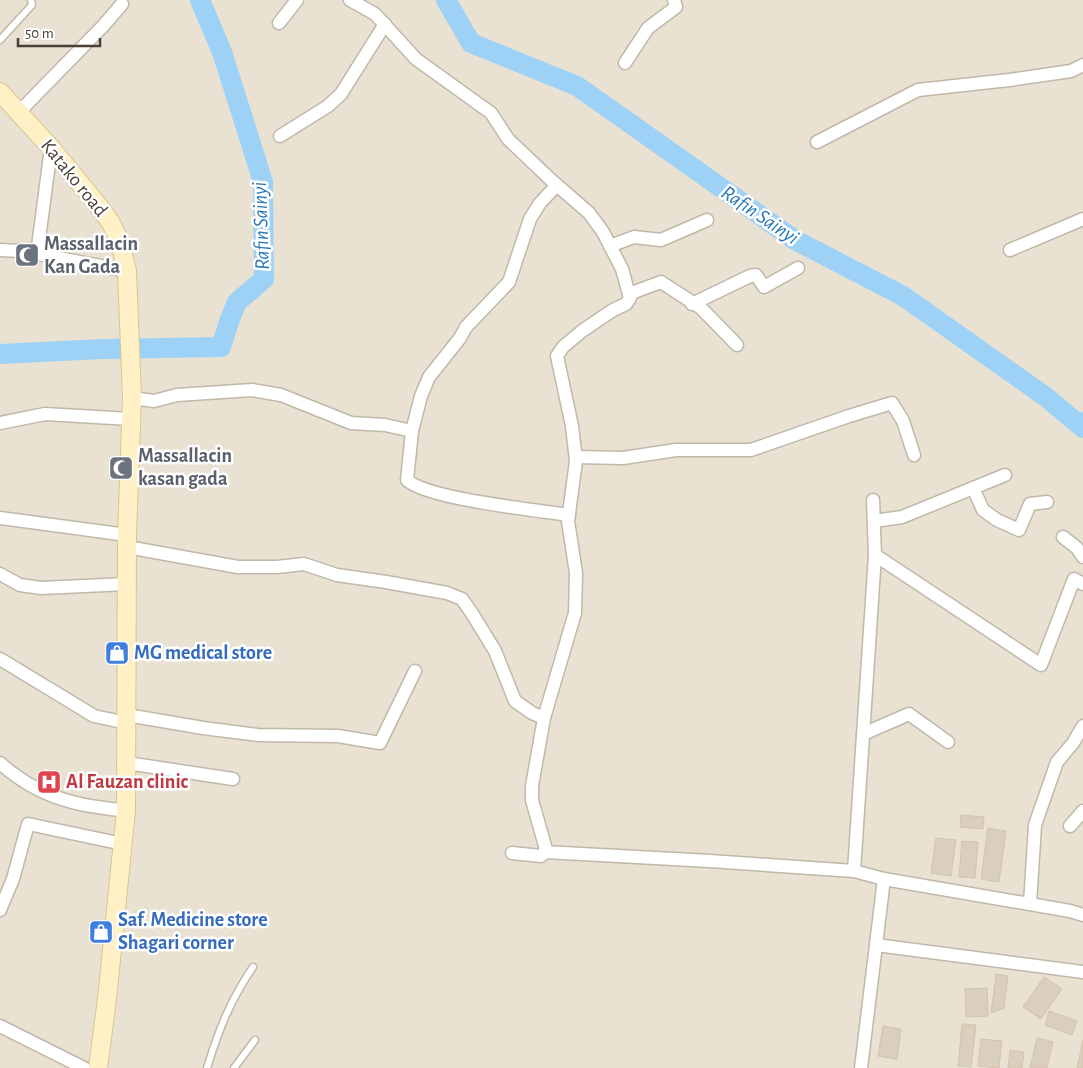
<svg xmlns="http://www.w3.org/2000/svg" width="1083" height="1068" viewBox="0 0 1083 1068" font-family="'Alegreya Sans',sans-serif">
<rect width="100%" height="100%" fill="#f4f0e6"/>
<rect fill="#e9e2d3" x="0" y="0" width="1083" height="1068"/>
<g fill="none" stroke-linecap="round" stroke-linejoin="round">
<polyline stroke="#9dd2f6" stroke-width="3" points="1072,419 1083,413"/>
<g stroke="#9dd2f6" stroke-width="20">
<polyline points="446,0 471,43 577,86 795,240 903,296 1046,397 1083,428"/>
<polyline points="0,354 103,349 221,347 230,319 237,302 264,279 263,182 222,52 200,0"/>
</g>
</g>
<g fill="#dacebd" stroke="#d2c3ad">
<polygon points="961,815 984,817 983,829 960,827"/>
<polygon points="988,828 1006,831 999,882 981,879"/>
<polygon points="936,838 956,840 951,876 931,873"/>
<polygon points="962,841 978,842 975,878 959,877"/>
<polygon points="996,974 1008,976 1004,1008 991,1013"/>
<polygon points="1044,977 1062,989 1041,1019 1023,1007"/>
<polygon points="987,988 988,1016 966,1017 965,989"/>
<polygon points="1049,1011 1077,1021 1072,1035 1045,1025"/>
<polygon points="962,1024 976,1025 971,1067 958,1066"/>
<polygon points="883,1026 901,1029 897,1059 878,1056"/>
<polygon points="1037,1038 1053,1042 1047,1068 1030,1068"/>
<polygon points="981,1039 1002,1041 999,1068 978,1066"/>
<polygon points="1083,1040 1083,1068 1077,1068"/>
<polygon points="1010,1050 1024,1052 1022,1068 1008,1068"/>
</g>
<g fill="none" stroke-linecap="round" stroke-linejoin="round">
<defs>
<g id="lane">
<polyline points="0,40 32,5 31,0"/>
<path d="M207 1068C219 1029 230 1001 253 967"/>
<polyline points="234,1068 255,1040"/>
</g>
<g id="street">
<polyline points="350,0 375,14 416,59 491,113 508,139 550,179 589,213 603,232 622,269 630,298 626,304 613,310 582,331 563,347 557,356 572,426 576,461 568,521 576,573 575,613 544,718 532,786 532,800 545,846 545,852 541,856 512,853"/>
<polyline points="279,23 297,0"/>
<polyline points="625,63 648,28 676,7 674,0"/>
<polyline points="19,112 103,26 122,4"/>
<polyline points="280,136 328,106 341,94 385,24"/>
<polyline points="817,142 918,90 1009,80 1071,71 1083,65"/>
<path d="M557 185 540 203 530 219 509 282 466 327 460 338 429 377 421 396 412 431 407 480C427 499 536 510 569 515"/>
<polyline points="610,246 634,237 661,240 707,220"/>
<polyline points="0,250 22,251 127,271"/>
<polyline points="1010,250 1083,219"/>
<polyline points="37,254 51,148"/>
<polyline points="629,294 661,282 701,308 737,345"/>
<polyline points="692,304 750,276 756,275 764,287 798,268"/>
<polyline points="132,398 154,401 177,395 252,390 281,395 351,423 385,425 412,431"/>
<polyline points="0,423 45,414 130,419"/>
<polyline points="576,457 623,458 676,450 751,450 849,416 892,403 903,421 914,455"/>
<polyline points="973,488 983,510 997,520 1019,530 1030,504 1047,502"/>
<polyline points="0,518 127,535"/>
<polyline points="874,521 902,517 1005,475"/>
<polyline points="1063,537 1077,548 1083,557"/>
<polyline points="127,547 238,567 277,567 304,564 337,575 386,582 447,593 462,599 473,615 495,651 515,701 532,713 544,718"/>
<polyline points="875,555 1041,665 1074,579 1083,584"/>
<polyline points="0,574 20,585 41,588 127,584"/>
<polyline points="0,659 94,716 127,723"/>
<polyline points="127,715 203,728 258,735 338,736 380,743 415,671"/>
<polyline points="863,734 909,714 948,742"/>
<path d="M0 763C20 781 45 795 72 802 89 807 108 808 126 811"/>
<polyline points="127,763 233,779"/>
<polyline points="1070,826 1083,811"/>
<polyline points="545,852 710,861 854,871 884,879 1070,911 1083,915"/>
<polyline points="854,871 875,555 873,500"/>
<polyline points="1030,904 1035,825 1057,762 1073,743 1083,726"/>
<polyline points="0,910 13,879 28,824 123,844"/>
<polyline points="876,945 1083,972"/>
<polyline points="0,1026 84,1068"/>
<polyline points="861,1068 884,879"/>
</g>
<polyline id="secondary" points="0,92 51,148 97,204 111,223 120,242 127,271 132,398 127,535 126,811 107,999 98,1068"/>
</defs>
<use href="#lane" stroke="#c0b8a8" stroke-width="9"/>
<use href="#street" stroke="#c0b8a8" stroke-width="15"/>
<use href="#secondary" stroke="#d8c592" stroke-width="20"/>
<use href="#lane" stroke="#fff" stroke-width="6"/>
<use href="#street" stroke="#fff" stroke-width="12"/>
<use href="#secondary" stroke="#fff1c5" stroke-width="18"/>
</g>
<defs>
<symbol id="mosque-square" viewBox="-11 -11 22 22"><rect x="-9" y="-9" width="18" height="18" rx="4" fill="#6b7280" stroke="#fff"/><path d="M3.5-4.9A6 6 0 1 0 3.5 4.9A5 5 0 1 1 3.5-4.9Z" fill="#fff"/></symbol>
<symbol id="shop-square" viewBox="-11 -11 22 22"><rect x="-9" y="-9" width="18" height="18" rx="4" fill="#3f7fe0" stroke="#fff"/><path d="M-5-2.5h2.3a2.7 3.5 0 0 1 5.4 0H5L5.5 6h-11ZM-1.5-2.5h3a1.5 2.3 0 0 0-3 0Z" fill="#fff"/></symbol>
<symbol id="hospital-square" viewBox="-11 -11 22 22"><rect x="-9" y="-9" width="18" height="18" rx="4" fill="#e0444e" stroke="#fff"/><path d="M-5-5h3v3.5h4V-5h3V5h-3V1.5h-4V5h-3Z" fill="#fff"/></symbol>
</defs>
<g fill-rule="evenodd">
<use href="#mosque-square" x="13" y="241" width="28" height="28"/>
<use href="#mosque-square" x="107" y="454" width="28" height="28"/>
<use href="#shop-square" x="103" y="639" width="28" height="28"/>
<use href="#hospital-square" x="35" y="768" width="28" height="28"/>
<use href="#shop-square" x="87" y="918" width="28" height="28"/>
</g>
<g text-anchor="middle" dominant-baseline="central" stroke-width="5" stroke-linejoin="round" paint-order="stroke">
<g font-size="20" fill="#484035" stroke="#fff">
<text transform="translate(74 178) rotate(51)">Katako road</text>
</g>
<g font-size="20" font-weight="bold" fill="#5b616d" stroke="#fff" text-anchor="start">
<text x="44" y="244">Massallacin<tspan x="44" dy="23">Kan Gada</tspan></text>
<text x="138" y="456">Massallacin<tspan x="138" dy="23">kasan gada</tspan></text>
</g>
<g font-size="20" font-weight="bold" fill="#366cbe" stroke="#fff" text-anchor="start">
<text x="134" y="653">MG medical store</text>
<text x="118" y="920">Saf. Medicine store<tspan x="118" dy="23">Shagari corner</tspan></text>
</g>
<g font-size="20" font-weight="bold" fill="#be3a42" stroke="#fff" text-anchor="start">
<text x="66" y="782">Al Fauzan clinic</text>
</g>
<g font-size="21" font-style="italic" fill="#2478b3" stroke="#fff">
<text transform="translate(760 215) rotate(34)">Rafin Sainyi</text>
<text transform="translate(261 226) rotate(-92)">Rafin Sainyi</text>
</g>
</g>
<path d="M18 38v8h82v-8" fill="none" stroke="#484035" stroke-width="2.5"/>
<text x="25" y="38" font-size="15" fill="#484035" stroke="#ffffff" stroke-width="4" paint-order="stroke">50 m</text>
</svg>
